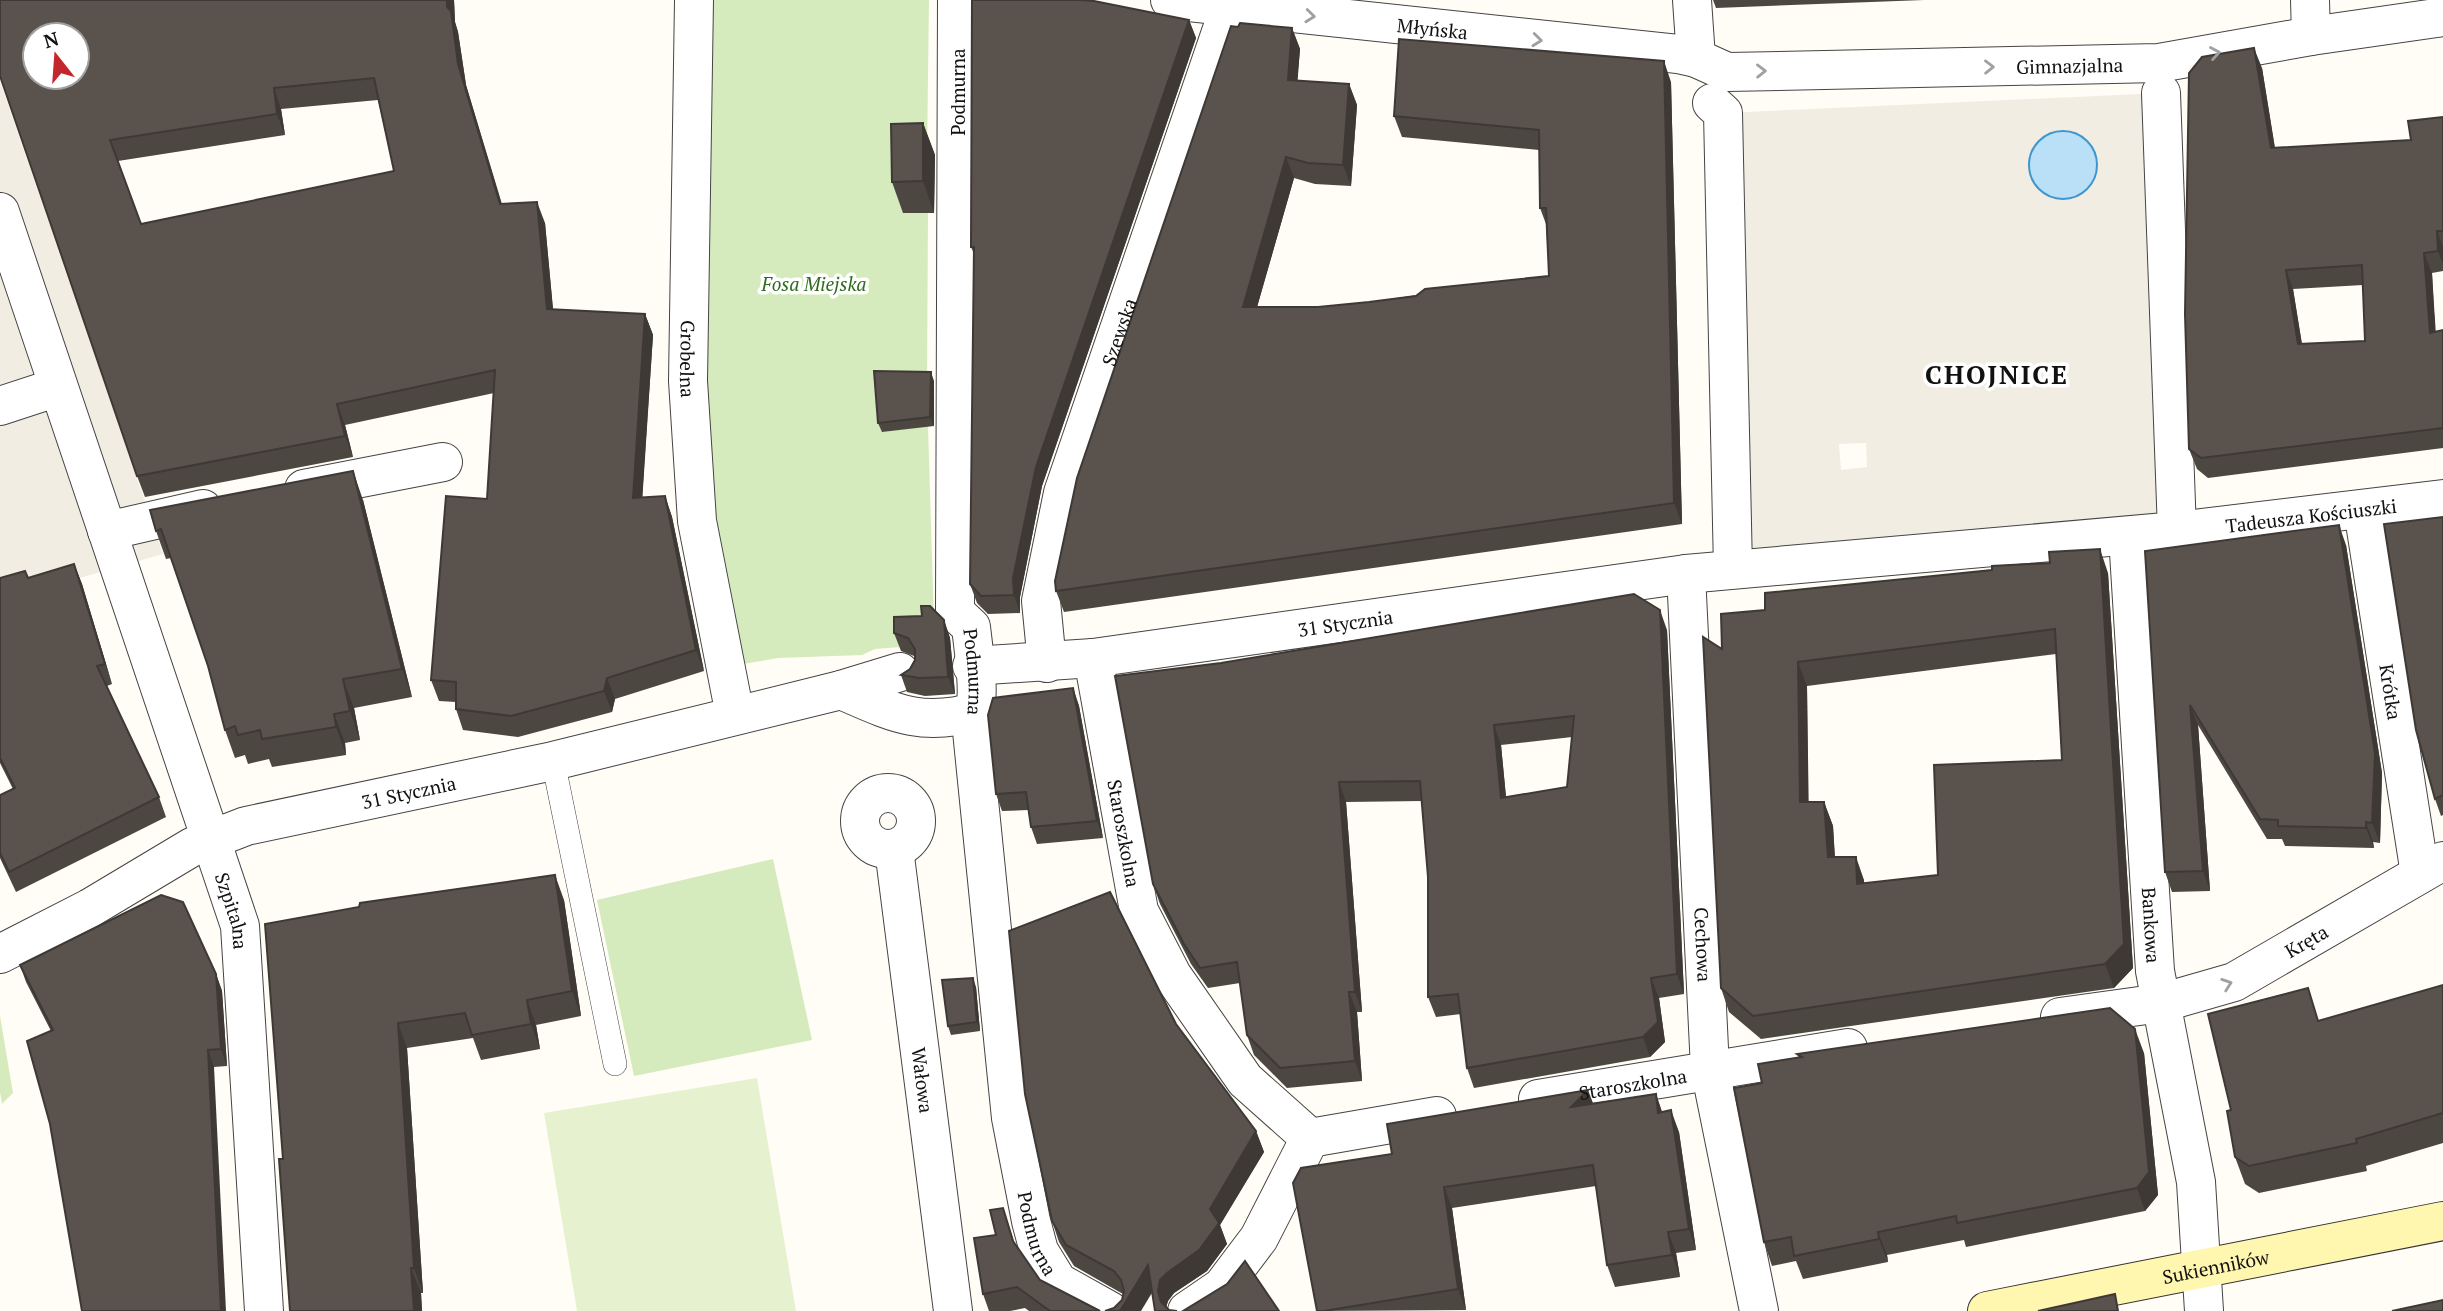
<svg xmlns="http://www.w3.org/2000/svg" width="2443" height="1311" viewBox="0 0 2443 1311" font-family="'PT Serif',serif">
<rect width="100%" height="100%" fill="#fffdf5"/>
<g fill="#d5ebbd">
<polygon points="700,0 929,0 927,155 903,213 928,213 927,381 882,432 928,426 934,623 901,647 875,649 862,655 778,658 743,664 705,509"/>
<polygon points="773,859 812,1040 634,1076 597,900"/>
<polygon points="0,1016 13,1093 2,1104 0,1092"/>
</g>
<polygon fill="#e6f2cf" points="757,1078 796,1311 577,1311 544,1113"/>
<g fill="#f1ede2" fill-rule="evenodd">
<polygon points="0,81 163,554 0,601"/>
<path d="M2161 93 2177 531 1733 569 1723 113ZM2063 130 2084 138 2096 157 2032 180 2029 169 2033 147 2041 138ZM1866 443 1867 467 1841 470 1839 444Z"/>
</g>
<circle fill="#b9e0f7" stroke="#3f96cf" stroke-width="2" cx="2063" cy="165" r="34"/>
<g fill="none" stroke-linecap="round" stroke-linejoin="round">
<defs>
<polyline id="lane" points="553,761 615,1064"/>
<g id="street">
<path id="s1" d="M694 0 688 381 697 521 735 715"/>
<path id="s2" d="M957 0 955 612 971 627C975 662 981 697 972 731L1011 1118 1031 1221 1039 1251 1058 1282 1110 1311"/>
<path id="s3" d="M1170 0 1678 54 1696 58 1727 72 2159 63 2311 36 2443 17"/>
<polyline points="1692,0 1696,58"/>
<polyline points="2310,0 2311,36"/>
<polyline points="2161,93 2177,531"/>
<polyline points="1712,103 1723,113 1733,569"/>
<path id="s4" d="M0 212 240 926 264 1311"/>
<polyline points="0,406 58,387"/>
<polyline points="304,489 443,462"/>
<path id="s5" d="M2363 510 2420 874"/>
<polyline points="107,531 203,509"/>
<path id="s6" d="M2128 536 2155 971 2196 1182 2204 1311"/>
<path id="s7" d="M1686 574 1710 1069 1759 1311"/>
<path id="s8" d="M1093 658 1139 911 1172 975 1245 1080 1310 1138 1437 1116"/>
<path id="s9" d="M1047 663 1041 601 1063 493 1232 0"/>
<path id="s10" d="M972 666 1093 658 1686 574 2177 531 2443 499"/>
<path d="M841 690C892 712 921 728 978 711"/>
<circle cx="888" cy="821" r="28"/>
<path id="s11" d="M894 849 953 1311"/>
<path id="s12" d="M0 954 90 908 192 847 246 826 553 761 841 690 900 672"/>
<path id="s13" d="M2060 1017 2161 1003 2234 982 2443 861"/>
<path id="s14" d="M1538 1099 1848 1048"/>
<polyline points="1187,1311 1222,1287 1259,1238 1310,1138"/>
</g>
<g id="secondary">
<path id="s15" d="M1987 1311 2443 1221"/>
</g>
</defs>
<use href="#lane" stroke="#444" stroke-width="24"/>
<use href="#street" stroke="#444" stroke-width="40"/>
<use href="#secondary" stroke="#333" stroke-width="40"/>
<use href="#lane" stroke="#fff" stroke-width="23"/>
<use href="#street" stroke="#fff" stroke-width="38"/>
<use href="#secondary" stroke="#fff6b0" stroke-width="38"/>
</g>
<g fill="#4d4742" fill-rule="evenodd">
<path d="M0 0H454L455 22 458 32 466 85 502 204 545 223 553 310 645 314 653 335 642 498 665 496 672 517 704 671 615 699 612 712 518 737 463 730 456 709V702L439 701 431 680 487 499 494 393 345 425 353 457 145 497 137 476ZM378 100 394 171 141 224 118 161 285 135 281 109Z"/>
<polygon points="1713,0 1924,0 1716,8"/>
<polygon points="1189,20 1196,38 1042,486 1020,597 1020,613 988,614 977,603 970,584 974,254 971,247"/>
<polygon points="1238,27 1292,28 1300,49 1297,81 1349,84 1357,105 1351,186 1315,184 1294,178 1257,307 1318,307 1369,302 1549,276 1546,224 1540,208 1539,150 1402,137 1394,116 1671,82 1682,524 1064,612 1056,591"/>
<path d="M2262 68 2275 148 2411 140 2443 117V271L2432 273 2435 332 2443 330V448L2208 478 2197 469 2189 449ZM2363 285 2365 341 2302 344 2293 289Z"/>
<polygon points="923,123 935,155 934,213 903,213 892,182"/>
<polygon points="934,381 934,426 882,432 878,423"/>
<polygon points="363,500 412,697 354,708 360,740 345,743 346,755 272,767 269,759 248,764 245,755 235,758 225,730 208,666 171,558 166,559 156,531 150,510"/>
<polygon points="2443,517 2443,815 2441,816 2435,799"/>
<polygon points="2346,545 2382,773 2380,843 2373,842 2374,848 2285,846 2282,839 2267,839 2198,725 2210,891 2172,892 2165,872 2145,551"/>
<polygon points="74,564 82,584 112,684 107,686 159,797 166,817 16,892 0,858 0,795 13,789 0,763 0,578 28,578"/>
<path d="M2108 573 2133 968 2114 988 1761 1039 1729 1012 1721 988 1722 649 1765 610ZM2056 654 2062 760 1938 875 1864 884V880L1835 857 1833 826 1824 802H1808L1807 686Z"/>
<polygon points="944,620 950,638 955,694 925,696 907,692 901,675 910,669 915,660 914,656 901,651 894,633"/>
<path d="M1667 630 1684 994 1659 998 1665 1042 1650 1057 1474 1088 1467 1068 1461 1014 1436 1017 1428 997V877L1422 801 1346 802 1362 1012H1357L1362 1081 1287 1088 1254 1055 1247 1035 1240 983 1208 988 1191 964 1160 904 1153 884 1115 676ZM1572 737 1567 787 1506 797 1501 745Z"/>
<polygon points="1073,688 1079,706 1103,838 1037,844 1031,827 1028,810 1002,811 996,794"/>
<polygon points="564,900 581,1016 536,1025 540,1049 481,1060 473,1038 407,1048 423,1293 421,1293 422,1311 290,1311 283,1159 265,924"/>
<polygon points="20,965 216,974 222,991 227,1066 214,1067 50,1124 51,1031 26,982"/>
<polygon points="2443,985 2443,1143 2366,1166 2367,1171 2259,1193 2245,1184 2235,1157 2231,1110 2320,1021"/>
<polygon points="976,987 980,1031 951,1035 948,1026"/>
<polygon points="1176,1024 1256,1131 1264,1152 1220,1225 1227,1244 1207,1271 1174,1293 1168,1301 1166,1307 1155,1311 1152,1293 1114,1308 1122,1300 1123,1294 1074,1266 1059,1242 1052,1221"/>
<polygon points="2144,1053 2158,1195 2145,1211 1966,1247 1964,1240 1887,1255 1888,1262 1803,1279 1796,1261 1772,1266 1764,1242 1762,1083 1799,1058 1797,1054"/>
<polygon points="1656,1094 1662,1112 1679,1132 1696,1250 1676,1253 1680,1277 1615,1287 1607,1265 1596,1186 1452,1208 1466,1310 1317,1311 1392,1154 1593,1103"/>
<polygon points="1010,1229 1015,1245 1040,1280 1100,1311 1029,1311 1025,1308 1010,1311 989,1311 983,1294 996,1235"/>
</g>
<g fill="#3f3936">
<polygon points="447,0 454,0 455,22 458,32 466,85 508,226 500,204 458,64 447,7"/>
<polygon points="1189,20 1196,38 1042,486 1020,597 1020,613 1014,595 1013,578 1036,467"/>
<polygon points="1292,28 1300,49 1296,101 1288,80"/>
<polygon points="2254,48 2262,68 2278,168 2271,148"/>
<polygon points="1664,61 1671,82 1682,524 1674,503"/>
<polygon points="1349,84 1357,105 1351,186 1343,165"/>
<polygon points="274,88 281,109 285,135 277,114"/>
<polygon points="923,123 935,155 934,213 923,181"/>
<polygon points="1286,157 1294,178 1251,328 1243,307"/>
<polygon points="537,202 545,223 555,330 547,309"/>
<polygon points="2437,231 2443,247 2443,264 2438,251"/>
<polygon points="2424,253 2432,273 2437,352 2430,333"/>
<polygon points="2286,270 2293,289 2305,364 2298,344"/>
<polygon points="645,314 653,335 641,519 633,498"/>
<polygon points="931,372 934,381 934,426 930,417"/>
<polygon points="337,404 345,425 353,457 345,436"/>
<polygon points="353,471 363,500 412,697 402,669"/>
<polygon points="665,496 672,517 704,671 696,650"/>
<polygon points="2339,525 2346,545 2382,773 2380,843 2372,823"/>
<polygon points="2100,549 2108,573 2133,968 2114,988 2105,964"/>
<polygon points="74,564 82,584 112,684 105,664"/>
<polygon points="1660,610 1667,630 1684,994 1677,974"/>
<polygon points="944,620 950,638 955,694 948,677"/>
<polygon points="1798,662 1807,686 1809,826 1800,802"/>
<polygon points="607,678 615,699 612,712 604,691"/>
<polygon points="343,679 354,708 360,740 350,711"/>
<polygon points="1073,688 1079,706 1103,838 1097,821"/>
<polygon points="2190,705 2198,725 2210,891 2203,871"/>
<polygon points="334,714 345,743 346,755 336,727"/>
<polygon points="1494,725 1501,745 1508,818 1501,798"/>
<polygon points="1339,782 1346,802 1362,1012 1355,992"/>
<polygon points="1824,802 1833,826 1836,881 1828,857"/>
<polygon points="2366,822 2373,842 2374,848 2366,828"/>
<polygon points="1856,857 1864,880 1865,908 1857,884"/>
<polygon points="555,875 564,900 581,1016 572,991"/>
<polygon points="216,974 222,991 227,1066 221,1049"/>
<polygon points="973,978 976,987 980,1031 977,1022"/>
<polygon points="1651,978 1659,998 1665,1042 1650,1057 1643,1037"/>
<polygon points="1349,992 1357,1012 1362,1081 1355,1061"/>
<polygon points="527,1000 536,1025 540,1049 531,1024"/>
<polygon points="398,1023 407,1048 423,1293 414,1268"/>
<polygon points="2135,1029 2144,1053 2158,1195 2145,1211 2137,1188"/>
<polygon points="208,1050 214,1067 226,1311 221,1311"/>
<polygon points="1588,1090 1596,1111 1571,1107"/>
<polygon points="1656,1094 1663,1115 1658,1113"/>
<polygon points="1671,1110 1679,1132 1696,1250 1689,1229"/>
<polygon points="1256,1131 1264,1152 1220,1225 1227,1244 1207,1271 1174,1293 1168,1301 1165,1311 1164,1311 1158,1291 1160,1280 1167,1273 1210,1209"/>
<polygon points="1444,1187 1452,1208 1466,1310 1458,1289"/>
<polygon points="1668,1232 1676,1253 1680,1277 1672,1255"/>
<polygon points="1878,1232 1887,1255 1888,1262 1879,1239"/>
<polygon points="1148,1265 1156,1286 1141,1311 1120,1311"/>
<polygon points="411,1268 421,1293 422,1311 414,1311"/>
</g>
<g fill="#5a524d" stroke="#3f3936" stroke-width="2" fill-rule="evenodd">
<path d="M0 0H447V7L451 11 458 64 500 204 537 202 547 309 645 314 633 498 665 496 696 650 607 678 604 691 511 716 456 709V682L431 680 446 496 487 499 495 370 337 404 345 436 137 476 0 76ZM35 35H77V77H35ZM374 78 394 171 141 224 110 140 277 114 274 88Z"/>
<polygon points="972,0 1081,0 1094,1 1189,20 1036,467 1013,578 1014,595 981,596 970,584 974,247 971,247"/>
<polygon points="1240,23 1292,28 1288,80 1349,84 1343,165 1308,163 1286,157 1243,307 1318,307 1369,302 1416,296 1425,289 1549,276 1546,208 1540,208 1539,130 1394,116 1399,39 1664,61 1674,503 1056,591 1055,581 1077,478 1231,26 1238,27"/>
<path d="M2254 48 2271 148 2411 140 2408 121 2443 117V231H2437L2438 251 2424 253 2430 333 2443 330V428L2201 458 2189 449 2185 314 2189 73 2202 57ZM2362 265 2365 341 2298 344 2286 270Z"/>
<polygon points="923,123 923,181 892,182 891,124"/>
<polygon points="874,371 931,372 930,417 878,423"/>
<polygon points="353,471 402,669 343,679 350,711 334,714 336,727 262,739 260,730 238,735 235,726 225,730 208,666 161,529 156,531 150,510"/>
<polygon points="2443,517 2443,795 2435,799 2416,730 2384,524"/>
<polygon points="2339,525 2375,753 2372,823 2366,822 2366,828 2278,826 2278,820 2260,819 2190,705 2203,871 2165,872 2145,551"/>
<path d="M2100 549 2124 944 2105 964 1753 1016 1721 988 1703 637 1722 649 1721 614 1765 610V593L1992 570V566L2050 563 2049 552ZM2055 629 2062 760 1934 765 1938 875 1857 884 1856 857H1828L1824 802H1800L1798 662Z"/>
<polygon points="74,564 105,664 97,666 159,797 9,872 0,853 0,795 15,788 0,758 0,578 25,571 28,578"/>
<path d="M1634 594 1660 610 1677 974 1651 978 1658 1022 1643 1037 1467 1068 1458 994 1428 997V877L1420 781 1339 782 1355 992H1349L1355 1061 1280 1068 1247 1035 1237 962 1200 968 1184 944 1153 884 1115 676 1221 663ZM1574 716 1567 787 1501 798 1494 725Z"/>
<polygon points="921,606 930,606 944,620 948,677 919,678 901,675 910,669 915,660 915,649 908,638 894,633 894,617 922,616"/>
<polygon points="1073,688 1097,821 1031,827 1026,792 996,794 988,715 993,698"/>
<polygon points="555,875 572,991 527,1000 531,1024 472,1035 465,1013 398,1023 414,1268 411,1268 414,1311 290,1311 279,1159 283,1159 265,924 359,907 360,903"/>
<polygon points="1110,892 1176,1024 1256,1131 1210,1209 1219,1223 1199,1250 1167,1273 1160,1280 1158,1291 1161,1302 1169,1310 1177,1311 1155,1311 1148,1265 1120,1311 1105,1311 1114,1308 1122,1300 1124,1291 1121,1280 1114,1271 1066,1245 1052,1221 1025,1094 1009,931"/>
<polygon points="161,895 183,902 216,974 221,1049 208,1050 221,1311 82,1311 50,1124 27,1041 53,1030 20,965"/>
<polygon points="973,978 977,1022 948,1026 942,980"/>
<polygon points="2443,985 2443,1113 2356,1139 2357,1143 2249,1166 2235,1157 2227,1111 2231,1110 2208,1014 2308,988 2318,1021"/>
<polygon points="2110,1008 2135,1029 2149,1172 2137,1188 1957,1223 1956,1216 1878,1232 1879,1239 1794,1256 1791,1237 1764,1242 1734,1088 1762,1083 1758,1064 1802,1057 1797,1054"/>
<polygon points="1588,1090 1571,1107 1656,1094 1658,1113 1671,1110 1689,1229 1668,1232 1672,1255 1607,1265 1593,1165 1444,1187 1458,1289 1324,1311 1317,1311 1293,1183 1301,1168 1392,1154 1387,1124"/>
<polygon points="1003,1208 1013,1241 1040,1280 1100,1311 1050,1311 1017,1287 983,1294 974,1238 996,1235 990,1210"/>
<polygon points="1245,1261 1279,1311 1183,1311 1227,1284"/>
<polygon points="2115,1294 2118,1311 2038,1311"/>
<polygon points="2443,1300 2443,1311 2392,1311"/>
</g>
<defs><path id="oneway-chevron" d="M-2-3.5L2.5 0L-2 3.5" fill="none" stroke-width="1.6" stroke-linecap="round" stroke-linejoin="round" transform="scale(1.75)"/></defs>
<g stroke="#a0a0a0">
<use href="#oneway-chevron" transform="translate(1310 16) rotate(6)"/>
<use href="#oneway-chevron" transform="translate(1537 40) rotate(6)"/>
<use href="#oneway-chevron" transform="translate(2215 53) rotate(-10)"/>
<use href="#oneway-chevron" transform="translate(1989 67) rotate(-1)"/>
<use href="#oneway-chevron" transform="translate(1761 71) rotate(-1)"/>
<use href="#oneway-chevron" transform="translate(2227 984) rotate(-19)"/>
</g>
<g text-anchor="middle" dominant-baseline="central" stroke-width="7" stroke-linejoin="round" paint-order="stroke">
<g font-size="19" fill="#111" stroke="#fff">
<text stroke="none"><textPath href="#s3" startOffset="264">Młyńska</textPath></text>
<text stroke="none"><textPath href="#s3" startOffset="906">Gimnazjalna</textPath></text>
<text transform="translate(957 92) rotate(-90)">Podmurna</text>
<text stroke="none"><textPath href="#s9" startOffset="343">Szewska</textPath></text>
<text stroke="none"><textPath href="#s1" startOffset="359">Grobelna</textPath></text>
<text stroke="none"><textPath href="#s10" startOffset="1348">Tadeusza Kościuszki</textPath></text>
<text stroke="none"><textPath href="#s10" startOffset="376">31 Stycznia</textPath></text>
<text stroke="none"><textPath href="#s2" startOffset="679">Podmurna</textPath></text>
<text stroke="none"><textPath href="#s5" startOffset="184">Krótka</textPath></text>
<text stroke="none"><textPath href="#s12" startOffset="444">31 Stycznia</textPath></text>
<text stroke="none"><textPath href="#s8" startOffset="178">Staroszkolna</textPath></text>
<text stroke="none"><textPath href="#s4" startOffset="737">Szpitalna</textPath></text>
<text stroke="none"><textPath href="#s6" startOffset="390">Bankowa</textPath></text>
<text stroke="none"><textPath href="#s13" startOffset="261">Kręta</textPath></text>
<text stroke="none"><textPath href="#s7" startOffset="371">Cechowa</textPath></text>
<text stroke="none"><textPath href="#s11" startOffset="233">Wałowa</textPath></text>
<text stroke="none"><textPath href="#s14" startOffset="96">Staroszkolna</textPath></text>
<text stroke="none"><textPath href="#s2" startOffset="1246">Podmurna</textPath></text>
<text stroke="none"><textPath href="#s15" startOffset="233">Sukienników</textPath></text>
</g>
<g font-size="19" font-style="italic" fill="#2f6b1f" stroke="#fff">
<text x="814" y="283">Fosa Miejska</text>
</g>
<g font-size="26" font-weight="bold" letter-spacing="2" fill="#111" stroke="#fff">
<text x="1997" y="374">CHOJNICE</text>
</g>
</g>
<g transform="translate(56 56) rotate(343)"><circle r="33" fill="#ffffff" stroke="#a0a0a0" stroke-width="2"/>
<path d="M0-5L12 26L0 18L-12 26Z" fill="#c4262e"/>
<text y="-10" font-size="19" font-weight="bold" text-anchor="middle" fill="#111111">N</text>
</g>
</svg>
